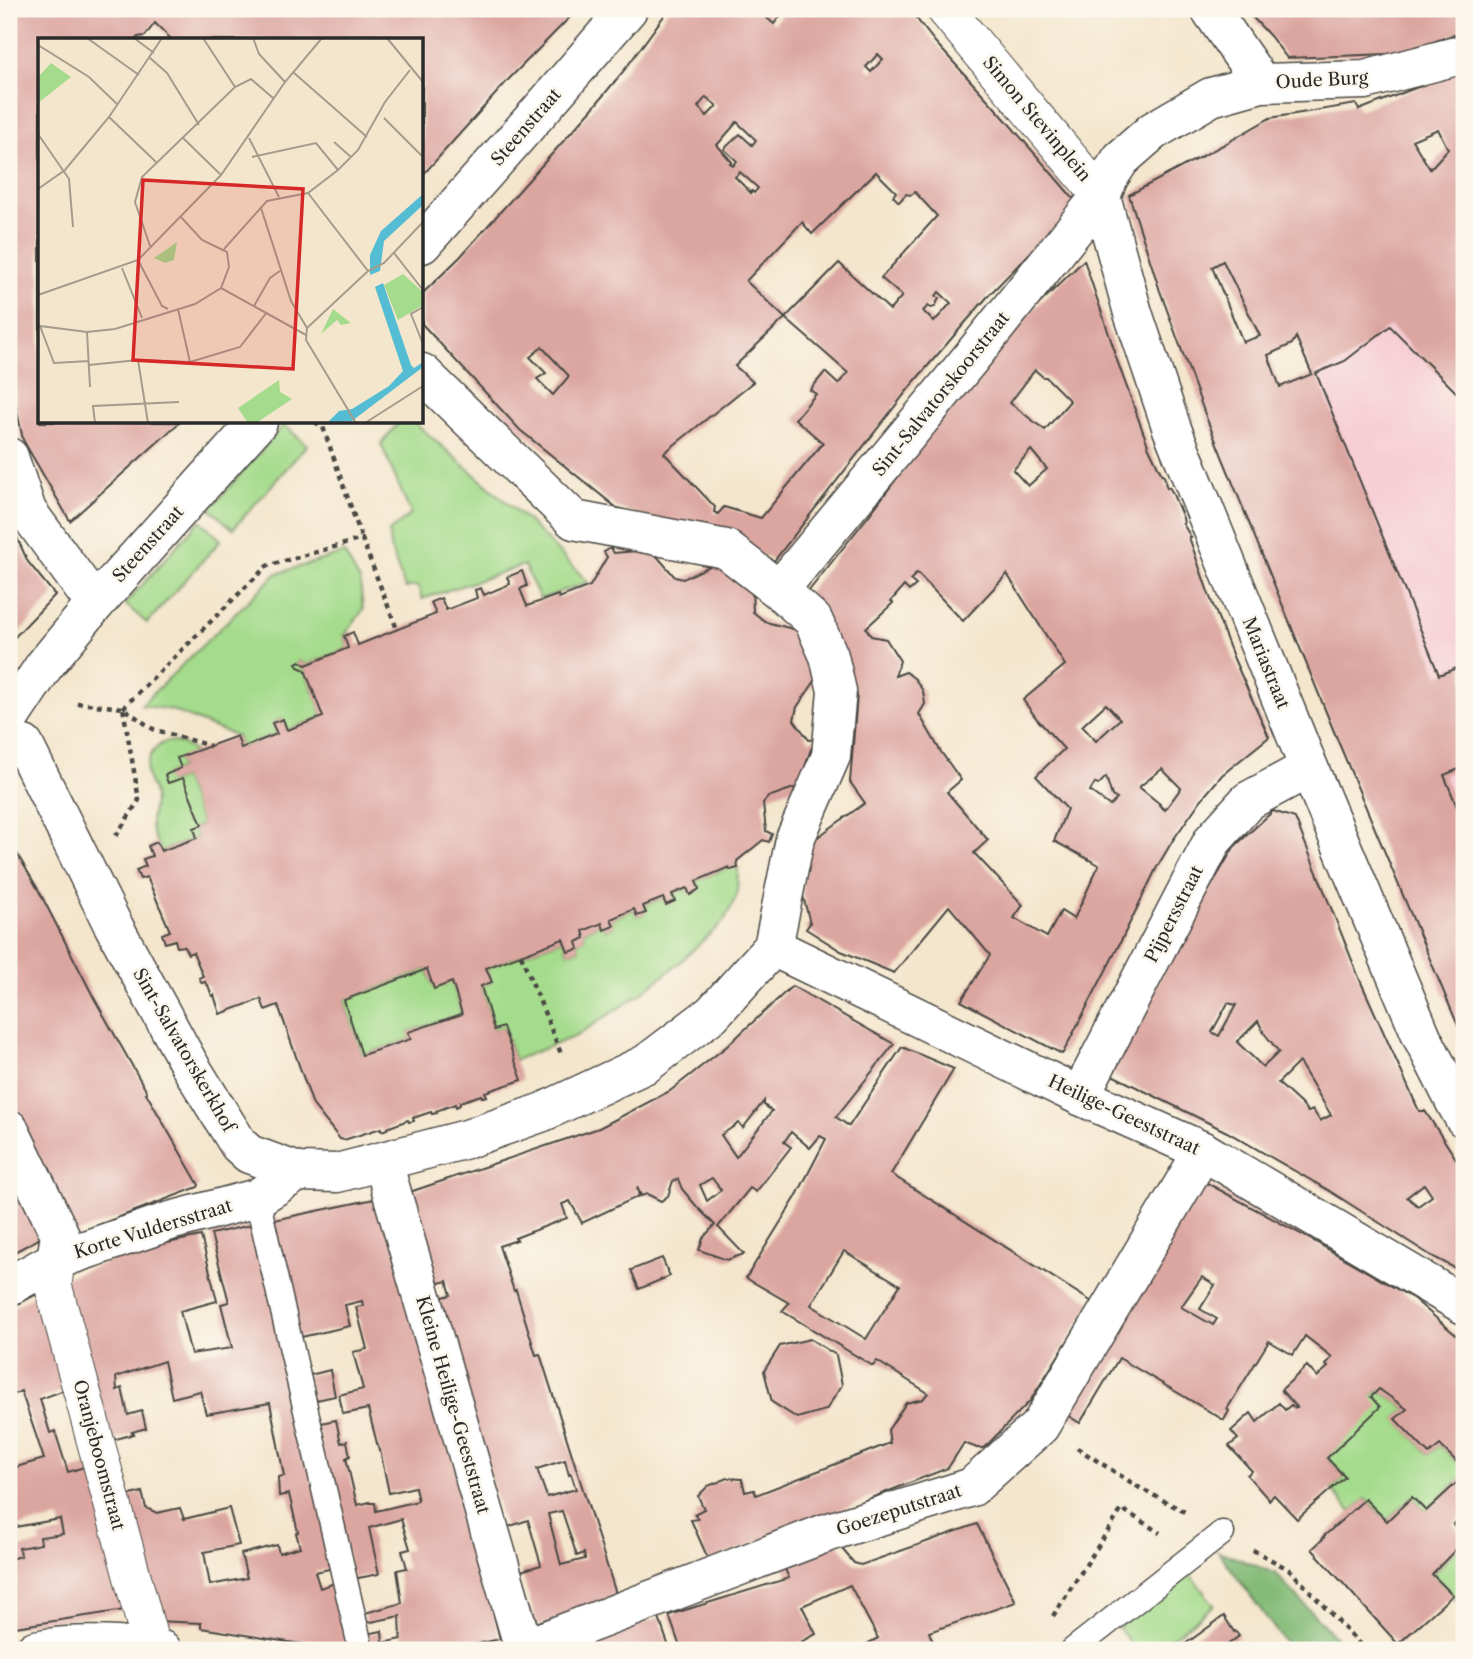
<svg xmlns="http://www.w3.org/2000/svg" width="1473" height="1659" viewBox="0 0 1473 1659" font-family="'Libre Caslon Text',serif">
<rect width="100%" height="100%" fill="#fbf7ec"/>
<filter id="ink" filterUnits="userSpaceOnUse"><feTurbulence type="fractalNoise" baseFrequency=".0143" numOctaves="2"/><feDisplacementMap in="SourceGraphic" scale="14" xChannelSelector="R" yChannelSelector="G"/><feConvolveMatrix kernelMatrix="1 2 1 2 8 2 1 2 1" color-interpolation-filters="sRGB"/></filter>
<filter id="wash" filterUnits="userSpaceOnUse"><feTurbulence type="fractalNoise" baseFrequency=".00686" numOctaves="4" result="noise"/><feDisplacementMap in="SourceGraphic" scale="28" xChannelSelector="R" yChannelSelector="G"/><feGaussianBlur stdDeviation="1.57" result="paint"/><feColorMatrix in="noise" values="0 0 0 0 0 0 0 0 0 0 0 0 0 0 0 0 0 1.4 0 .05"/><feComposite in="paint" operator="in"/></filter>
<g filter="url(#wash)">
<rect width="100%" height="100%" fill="#f4e6cd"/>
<polygon fill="#f6cfd6" points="1356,104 1384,150 1412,140 1430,167 1464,130 1464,1017 1455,1022 1335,734 1207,418 1345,361 1390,326 1296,114"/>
<g fill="#a5db8c" stroke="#68835c" stroke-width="2">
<polygon points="399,422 414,422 527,520 588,582 540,599 524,565 422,599 418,586 405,588 390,547 389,532 411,514 381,444"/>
<polygon points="284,425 307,445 233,529 210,509"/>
<polygon points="200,520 221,540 147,623 125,604"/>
<polygon points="344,553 360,581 363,610 344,636 348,648 306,665 300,661 296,663 298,667 305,670 323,717 287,730 282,719 273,723 277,734 241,748 237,736 210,726 172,710 141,705 276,574"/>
<path d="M168 741 183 744 195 752 178 759 181 768 166 775 169 783 183 778 202 825 194 828 197 838 161 851C158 844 151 834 151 825 151 816 154 807 154 797 154 790 152 788 149 782 142 765 152 746 168 741Z"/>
<polygon points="729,867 738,868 737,895 724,921 677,965 639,995 576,1036 515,1060 503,1027 494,1030 481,986 491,982 486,968 563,939 568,952 579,949 577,942 585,938 583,931 602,923 605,930 613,926 611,919 634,909 637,916 645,913 643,906 663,898 666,904 674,901 672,894 687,888 690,894 699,890 696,881"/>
<polygon points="427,969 434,988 452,982 462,1014 409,1032 411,1039 362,1055 344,1000"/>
<polygon points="1379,1389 1407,1409 1396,1419 1429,1454 1440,1445 1464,1469 1464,1476 1426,1511 1412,1497 1387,1521 1366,1499 1351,1512 1331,1489 1345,1477 1327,1458 1371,1397"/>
<polygon points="1464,1541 1464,1609 1432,1574"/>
<polygon points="1188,1572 1214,1605 1156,1650 1136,1650 1118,1627"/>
</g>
<polygon fill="#84bb78" stroke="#587352" stroke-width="2" points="1218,1551 1275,1573 1347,1650 1290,1650"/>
<g id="blocks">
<g fill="#dca6a0" fill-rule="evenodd">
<polygon points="10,9 578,9 509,79 422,176 422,40 172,40 155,23 145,36 138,37 135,40 40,40 40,422 180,422 70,521 23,440 9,373 9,12"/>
<path d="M669 9H778L767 18 774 24 783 12 780 9H909L935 42 999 112 1078 204 989 295 914 382 774 561 739 545 617 508 520 430 422 324V294L460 257 592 109 626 68ZM878 54 883 59 871 72 866 67ZM706 97 717 106 707 116 698 107ZM737 122 756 140 752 145 740 134 724 149 737 161 733 166 730 163 732 162 717 145ZM740 172 758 188 754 193 752 191 751 193 735 177ZM876 172 896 192 893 196 899 202 906 194 911 195 915 192 937 216 881 278 902 296 890 310 839 263 785 318 848 373 838 384 825 372 810 390 816 394 795 419 823 443 761 518 724 507 718 514 714 512 715 507 664 453 753 382 735 366 785 318 746 281 802 222 812 234ZM939 292 951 303 934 322 923 311 928 306 931 308 935 307 939 298 936 296ZM542 347 569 376 553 395 537 379 546 373 530 357Z"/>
<polygon points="1245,9 1464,9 1464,31 1424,45 1388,54 1287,58 1270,36"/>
<path d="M1464 69V400L1390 326 1345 361 1316 373 1439 675 1464 665V767L1444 775 1464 824V1040L1335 734 1206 417 1160 291 1129 195 1225 144 1270 118 1356 104 1359 110ZM1438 129 1448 149 1430 169 1412 140ZM1223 261 1260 336 1243 342 1212 267ZM1296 337 1312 374 1280 387 1268 355 1292 344Z"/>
<path d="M1084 260 1115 352H1114L1149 448 1162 475 1163 474 1166 481 1165 482 1167 488 1169 487 1172 492 1183 518 1184 524H1183L1191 537H1189L1208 592 1234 659 1269 737 1222 775 1201 800 1173 840 1157 867 1118 947 1063 1053 1062 1054 961 1001 990 955 949 906 894 973 841 951 806 929 810 923 802 892 808 844 865 803 850 782 857 695 830 627 800 602 870 514 997 345ZM1035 370 1043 377H1046L1070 401 1045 430 1010 403ZM1031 450 1047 469 1028 486 1013 470ZM917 573 963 621 1007 574 1065 665 1023 700 1037 719 1064 749 1036 776 1067 809 1054 841 1099 865 1074 919 1061 911 1047 937 1014 918 1023 905 974 853 988 840 947 792 961 780 941 752 919 714 925 704 923 691 915 679 906 672 895 676 900 661 886 639 871 636 866 628 893 603 891 601 904 586 909 591 916 585 910 580ZM1106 704 1120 719 1096 741 1082 726ZM1162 769 1181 788 1165 810 1159 805 1160 804 1139 787ZM1106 777 1112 796 1117 799 1110 806 1090 791 1095 783 1098 785Z"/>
<polygon points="9,520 28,562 55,595 9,643"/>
<path d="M611 548 614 553 648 550 656 555 675 577 683 579 712 565 713 557 752 589 753 612 766 622 797 630 816 672 815 681 797 707 794 720 809 740 816 739 817 748 811 749 800 782V793L794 788 768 797 763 803 766 831 772 834 769 842 763 840 737 861 738 868 730 870 729 867 696 881 699 889 690 895 687 888 672 894 675 901 666 905 663 898 643 906 646 913 637 916 634 909 611 919 614 926 604 930 602 923 583 931 585 938 577 942 579 949 568 952 563 939 486 968 492 982 481 986 494 1030 503 1027 522 1080 485 1092 487 1096 482 1097 481 1095 460 1102V1105L456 1107 455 1104 436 1111 437 1113 432 1114 431 1112 413 1118 414 1121 409 1122 408 1120 387 1128V1129L382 1131 381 1128 344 1140 340 1139 313 1105 278 1005 265 1010 261 999 220 1014 214 995 212 996 208 985H207L205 982 202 983 199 978 203 976 193 952 188 954 184 946 177 947 175 940 165 943 162 934 170 931 147 877 140 879 136 870 146 866 143 859 152 856 148 846 157 842 161 851 197 838 194 828 202 825 183 778 168 783 165 775 181 768 177 758 237 736 241 748 277 734 272 723 283 719 287 730 323 717 305 670 298 667 296 663 300 661 306 665 348 648 344 636 353 632 358 645 436 614 431 602 441 598 446 610 477 598 475 590 481 588 484 595 510 584 507 577 522 571 527 586 520 589 527 606 558 595 559 598 590 586 607 557 604 552ZM427 969 434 989 452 982 462 1014 408 1032 411 1039 362 1055 344 1000Z"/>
<path d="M1273 811 1295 818 1360 980 1419 1111H1425L1464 1171V1273L1430 1255 1328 1190 1227 1132 1108 1073 1197 910 1234 847ZM1228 1003 1236 1005 1219 1036 1212 1032ZM1258 1021 1264 1033 1279 1052 1263 1067 1237 1042ZM1299 1062 1331 1115 1320 1121 1313 1110 1308 1112 1302 1105 1278 1083ZM1424 1184 1432 1196 1418 1206 1407 1197Z"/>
<polygon points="9,840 39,891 94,998 147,1092 146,1093 199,1185 198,1187 75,1234 9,1101"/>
<path d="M792 986 894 1044 836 1117 849 1126 902 1047 954 1069 891 1174 1092 1302 1030 1401 988 1444 983 1448H977L964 1443 948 1468 709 1561 691 1520 698 1519 694 1514 704 1509 698 1496 708 1486 728 1478 742 1479 745 1492 754 1490 756 1495 890 1443 888 1430 906 1403 923 1399 928 1393 877 1361 873 1366 782 1311 789 1303 746 1278 796 1197 826 1139 820 1136 810 1148 791 1132 784 1142 791 1147 756 1192 750 1188 718 1227 744 1254 727 1260 699 1250 703 1238 715 1225 698 1208 682 1189 678 1179 673 1181 668 1196 661 1201 647 1194 641 1196 637 1187 639 1196 582 1223 570 1201 562 1204 567 1218 515 1238 517 1240 499 1246 514 1291 516 1290 536 1355 540 1354 618 1600 538 1626 521 1571 541 1565 528 1520 505 1528 435 1299 451 1295 447 1281 431 1285 404 1194 599 1128 670 1091 727 1046ZM764 1101V1105L772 1111 736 1157 721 1135 739 1123 743 1128ZM712 1178 721 1190 707 1201 700 1185ZM844 1251 900 1285 866 1339 811 1305ZM565 1460 569 1475 571 1474 576 1489 547 1497 537 1469ZM562 1511 577 1556 584 1553 585 1559 561 1565 548 1514Z"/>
<polygon points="9,1165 44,1236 9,1255"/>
<path d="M1205 1182 1312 1240 1414 1299 1464 1342V1469L1440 1445 1429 1454 1395 1419 1407 1409 1379 1389 1371 1397 1380 1407 1327 1458 1345 1477 1297 1519 1274 1495 1269 1500 1247 1475 1252 1471 1229 1446 1238 1439 1231 1431 1251 1413 1257 1422 1279 1403 1285 1410 1291 1405 1295 1408 1297 1407 1281 1390 1307 1366 1317 1377 1328 1367 1326 1365 1332 1357 1305 1336 1293 1355 1269 1341 1227 1409 1229 1411 1224 1420 1119 1358 1080 1423 1062 1412ZM1202 1277 1215 1285 1200 1309 1217 1319 1213 1325 1181 1307Z"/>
<polygon points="384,1197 478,1552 500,1639 450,1650 370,1650 366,1634 382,1631 383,1643 401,1639 400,1616 366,1623 365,1613 402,1603 397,1570 407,1568 402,1551 410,1549 401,1519 369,1528 379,1574 353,1579 316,1424 336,1420 341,1443 347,1441 350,1456 346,1458 357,1505 370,1502 370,1503 375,1503 376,1511 418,1501 415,1487 389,1493 380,1450 379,1451 368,1409 343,1414 339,1395 363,1389 353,1352 367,1349 356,1307 363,1306 362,1301 345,1305 350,1326 297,1338 269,1221"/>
<polygon points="255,1224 334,1568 315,1572 320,1588 338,1582 353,1650 316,1650 301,1644 201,1628 201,1623 155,1621 123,1497 142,1492 146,1508 157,1513 180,1508 184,1519 229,1508 239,1545 204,1552 210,1585 247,1578 241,1554 277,1545 279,1553 300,1547 296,1533 298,1532 289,1494 279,1496 278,1477 284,1476 270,1403 206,1414 200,1391 172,1398 164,1361 116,1377 117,1390 122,1388 128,1415 142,1411 146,1428 132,1432 134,1434 109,1441 64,1278 115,1259 163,1244 201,1236 217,1301 180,1311 191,1354 232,1348 221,1304 229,1302 211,1234"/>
<polygon points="662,1258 670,1276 639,1289 631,1270"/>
<polygon points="46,1289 73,1387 40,1399 50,1433 55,1431 68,1472 94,1464 131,1609 9,1628 9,1559 21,1556 19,1548 41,1544 40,1537 63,1534 60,1519 15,1527 9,1508 9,1469 44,1459 21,1391 9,1397 9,1309"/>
<polygon points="810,1339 836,1355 842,1385 826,1410 797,1418 772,1402 764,1371 780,1346"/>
<polygon points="330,1370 335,1396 312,1401 306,1376"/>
<polygon points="1464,1476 1464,1514 1453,1525 1464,1536 1464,1541 1432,1574 1453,1595 1398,1644 1312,1549 1324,1538 1323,1537 1365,1499 1387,1521 1412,1497 1426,1511"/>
<polygon points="977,1524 1016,1602 929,1632 936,1650 856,1650 878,1638 850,1585 802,1606 816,1634 801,1642 805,1650 790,1650 789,1648 783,1650 681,1650 669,1615 789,1578 783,1565 837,1543 854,1563 861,1565"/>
<polygon points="1224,1616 1234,1632 1235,1631 1239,1636 1225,1647 1227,1650 1177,1650"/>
<polygon points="659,1618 670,1650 570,1650 611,1633"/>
</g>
</g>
</g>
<g filter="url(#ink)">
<use href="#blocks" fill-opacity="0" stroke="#494743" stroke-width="2"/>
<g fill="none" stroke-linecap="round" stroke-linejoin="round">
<defs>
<g id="service">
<polyline points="257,1198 361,1650"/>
<polyline points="1073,1650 1222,1533"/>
</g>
<g id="pedestrian">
<polyline points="945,9 1101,196"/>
<polyline points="56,1260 53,1285 152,1649"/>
</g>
<g id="minor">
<polyline points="1210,9 1261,83"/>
<polyline points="1101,196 1133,313 1172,429 1309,768 1422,1037 1455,1102 1464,1118"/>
<polyline points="422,244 538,113 628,9"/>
<polyline points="9,457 27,511 95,604"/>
<polyline points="779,590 965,365 1101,196 1109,177 1121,159 1153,131 1211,97 1261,83 1365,80 1464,54"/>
<polyline points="9,719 44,666 95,604 258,422"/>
<polyline points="9,741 24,745 112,923 189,1064 239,1145 249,1154 298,1172 337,1173 467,1139 543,1112 646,1064 712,1014 773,947 795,839 831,756 837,691 829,656 813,620 779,590 726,549 574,520 422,373"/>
<polyline points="773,947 1080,1096 1203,1151 1464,1305"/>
<polyline points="1080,1096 1213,840 1248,801 1309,768"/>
<polyline points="9,1129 60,1235 56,1260"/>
<polyline points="383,1162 524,1649"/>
<polyline points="9,1286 56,1260 170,1221 257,1198 298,1172"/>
<path d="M35 1650C76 1642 121 1645 162 1650"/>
<polyline points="520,1650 826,1533 972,1487 1040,1426 1203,1151"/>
</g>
</defs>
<use href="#service" stroke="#494743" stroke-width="27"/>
<use href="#pedestrian" stroke="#494743" stroke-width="39"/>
<use href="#minor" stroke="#494743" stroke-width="41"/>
<g stroke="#494743" stroke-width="4.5" stroke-dasharray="5 5" stroke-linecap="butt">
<polyline points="315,422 323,427 362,539"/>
<polyline points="77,703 123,708 153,729 210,746"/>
<polyline points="123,708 267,566 362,539 397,629"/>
<polyline points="116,836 139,800 123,708"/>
<polyline points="521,955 562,1056"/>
<polyline points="1077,1448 1140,1488 1187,1513"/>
<polyline points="1253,1550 1290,1570 1365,1650"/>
<polyline points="1053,1616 1122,1509 1160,1533"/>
</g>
<use href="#service" stroke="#fff" stroke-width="24"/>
<use href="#pedestrian" stroke="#fff" stroke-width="37"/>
<use href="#minor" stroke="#fff" stroke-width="38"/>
</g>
</g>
<g text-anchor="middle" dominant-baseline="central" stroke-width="5" stroke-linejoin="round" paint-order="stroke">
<g font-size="18" fill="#2b2b2b" stroke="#fbf7ec">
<text transform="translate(1322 80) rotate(-3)">Oude Burg</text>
<text transform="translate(1037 119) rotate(50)">Simon Stevinplein</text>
<text transform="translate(526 127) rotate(-49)">Steenstraat</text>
<text transform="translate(941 394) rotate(-51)">Sint-Salvatorskoorstraat</text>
<text transform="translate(148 544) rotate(-48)">Steenstraat</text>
<text transform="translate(1266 663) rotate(68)">Mariastraat</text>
<text transform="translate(1174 914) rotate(-63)">Pijpersstraat</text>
<text transform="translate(184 1050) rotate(60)">Sint-Salvatorskerkhof</text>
<text transform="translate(1124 1115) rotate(25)">Heilige-Geeststraat</text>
<text transform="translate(153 1229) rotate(-17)">Korte Vuldersstraat</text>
<text transform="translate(453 1405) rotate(74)">Kleine Heilige-Geeststraat</text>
<text transform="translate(99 1455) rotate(75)">Oranjeboomstraat</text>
<text transform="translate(899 1510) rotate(-18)">Goezeputstraat</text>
</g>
</g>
<g transform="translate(38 38)">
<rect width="385" height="385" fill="#f4e6cd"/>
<path d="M13 25 33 39 0 65V39ZM139 204 136 222 127 225 116 220ZM365 236 385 254V267L360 282 346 247ZM295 271 313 285 303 287 299 282 283 296ZM241 342 242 354 254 361 218 385H210L200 370Z" fill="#a5db8c"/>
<path d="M385 156V167L346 203 342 233 332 237V217L343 193ZM345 245 373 327 376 330 385 324V329L314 383 289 385 301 373 314 371 351 348 365 333 337 249Z" fill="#55bdd3"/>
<path fill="none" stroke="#a49b8c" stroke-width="2" d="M49 0 101 37M96 0 116 15M165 0 197 49M215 0 221 16 247 44M349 0 385 44M0 7 51 39 80 67M112 20 129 35 161 87M255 34 329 99M71 79 118 124M346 80 385 119M0 96 31 141 35 189M144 99 183 137M211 100 241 159M296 104 313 119M214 119 278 105 300 132M0 151 27 132 71 79 124 0M270 155 330 233M223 170 253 263 269 290M112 208 97 164 104 139 197 49 213 41 235 60M186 211 229 163 270 155 300 132 320 112 347 64 372 32M356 215 385 252M100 222 124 268 130 271M84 230 104 280M183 250 268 297M0 257 100 222 183 137 247 44 284 0M216 268 232 240 242 233M385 269 373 276 385 306M140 271 152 324M269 290 330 233 346 225 385 184M269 290 268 302 318 385M49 294 52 349M100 322 110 385M51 323 16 325 2 288 49 294 77 291 157 266 183 250 191 229 189 214 164 202 142 178M51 327 100 322 152 324 202 309 229 274M57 385 55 368 141 364M327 385 385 348"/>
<path fill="#d62828" fill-opacity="0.15" stroke="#d62828" stroke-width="3.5" d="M105 142 265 151 255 331 95 322Z"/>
<rect width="385" height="385" fill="none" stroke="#2b2b2b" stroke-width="3.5"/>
</g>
<rect width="1473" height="1659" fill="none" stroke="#fbf7ec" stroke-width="35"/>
</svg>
